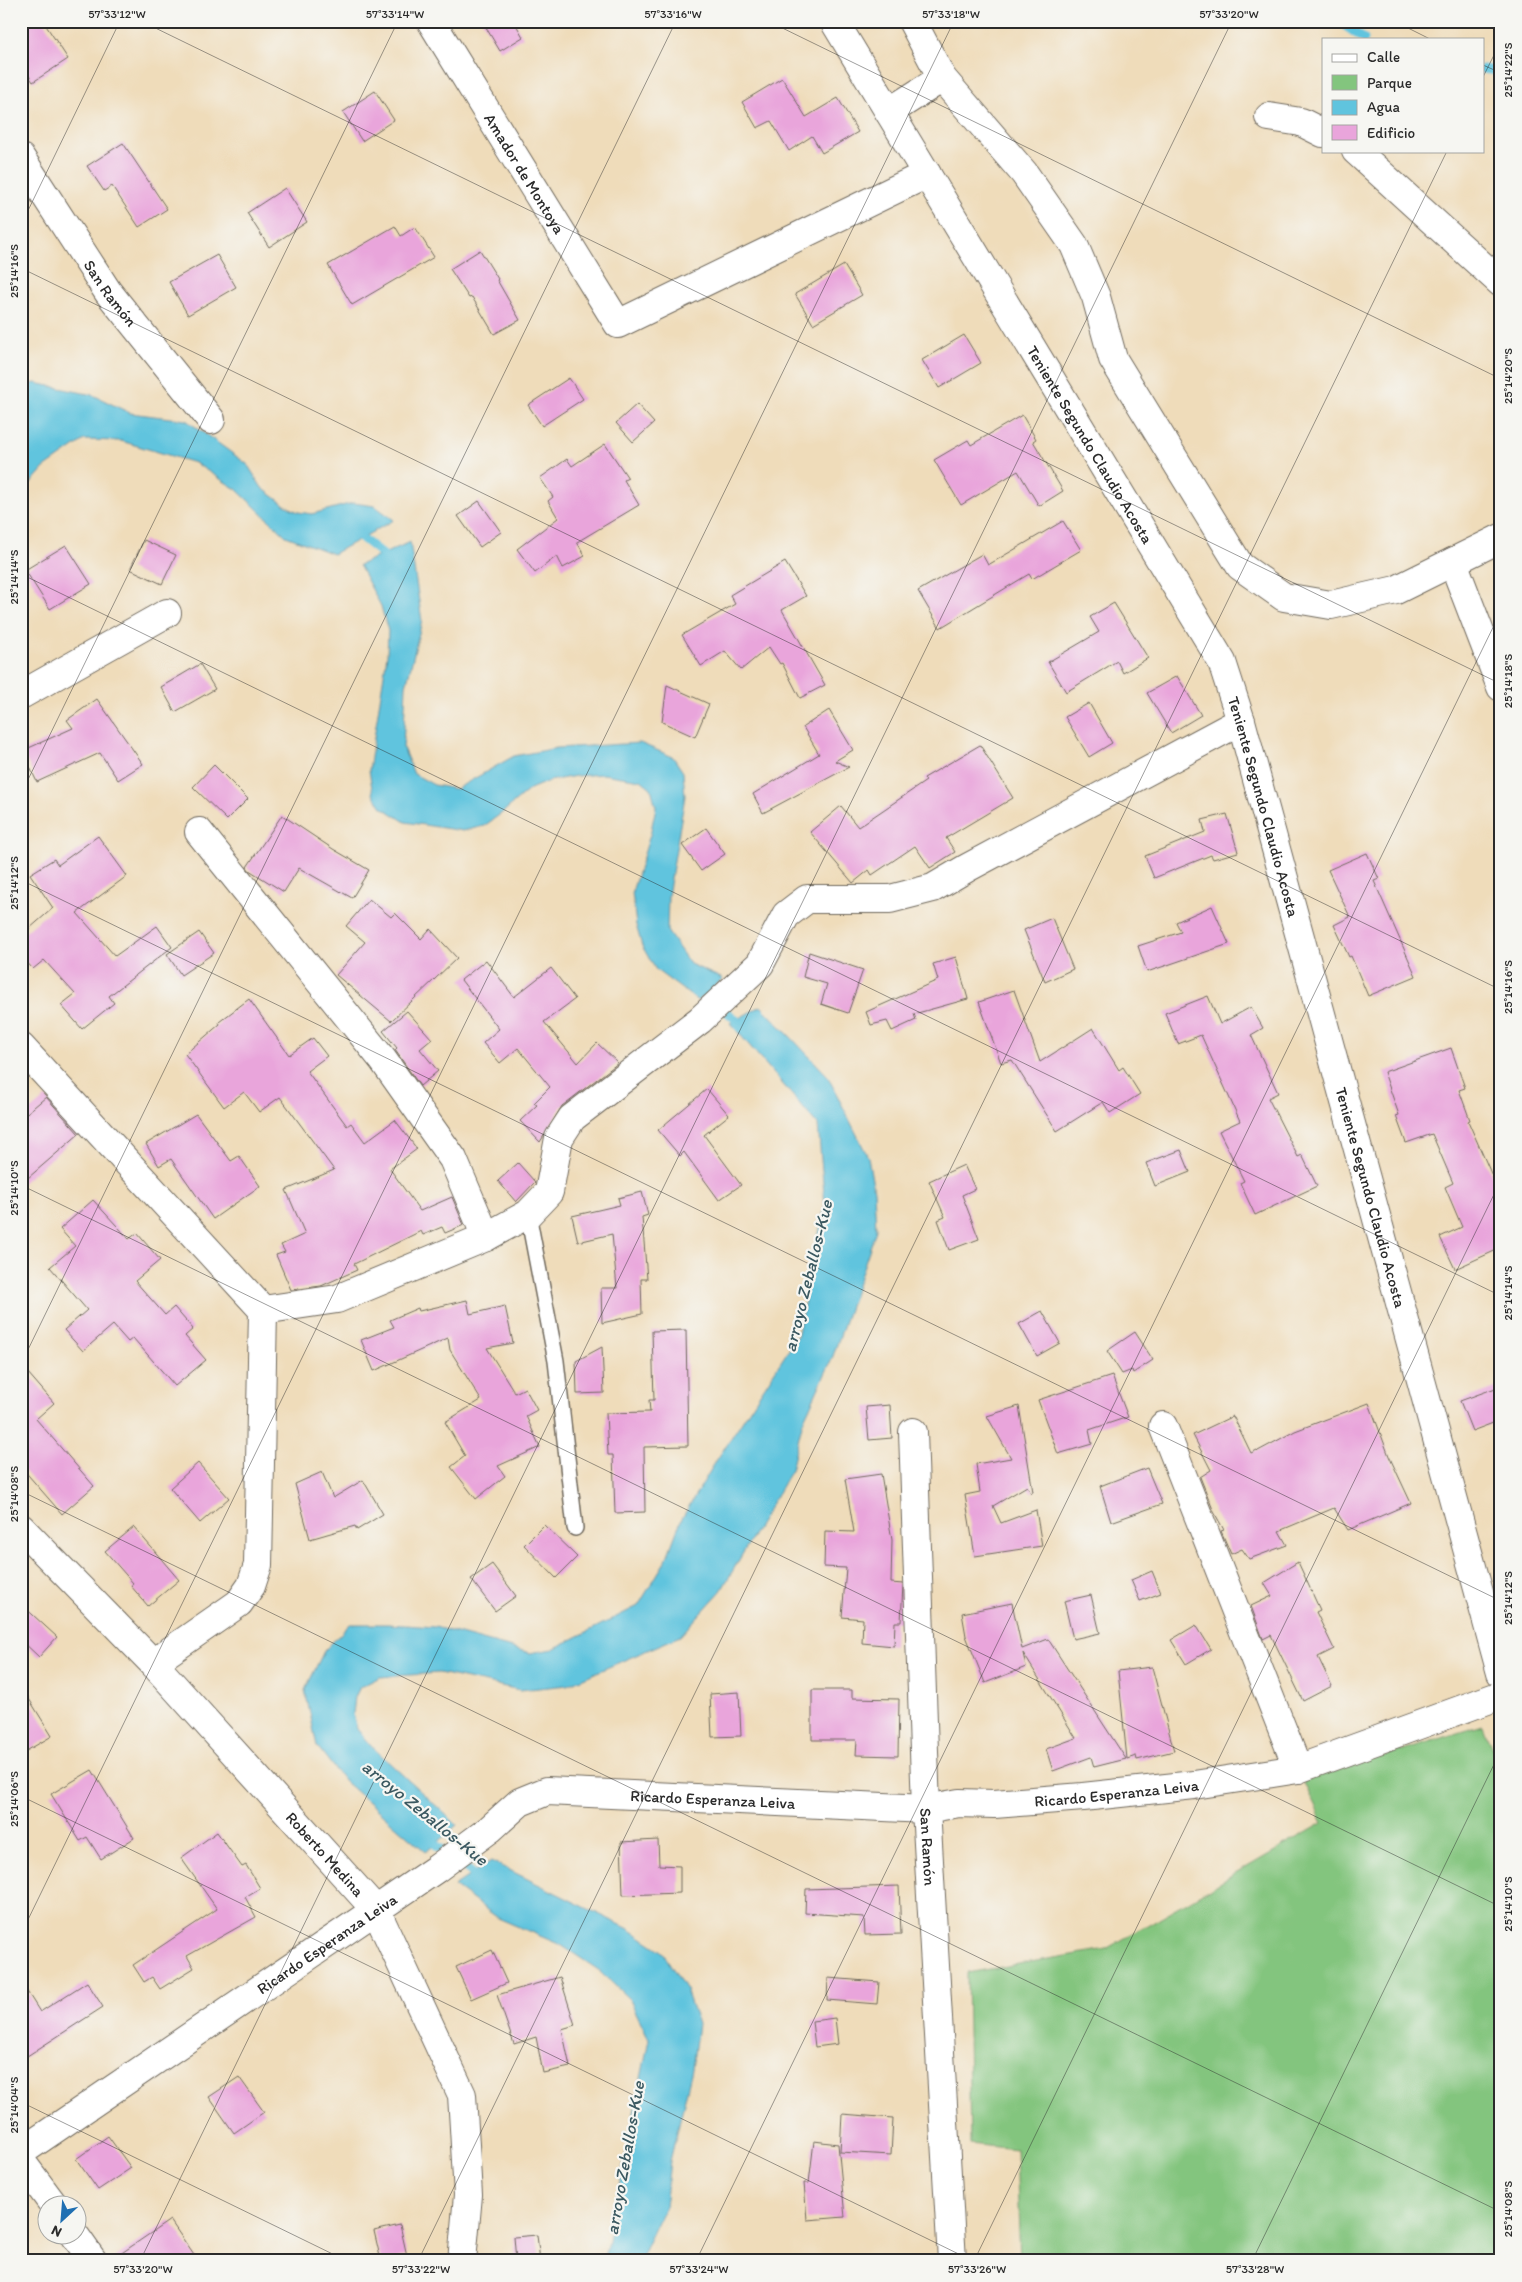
<svg xmlns="http://www.w3.org/2000/svg" width="1522" height="2282" viewBox="0 0 1522 2282" font-family="Itim,sans-serif">
<rect width="100%" height="100%" fill="#f6f6f2"/>
<filter id="ink" filterUnits="userSpaceOnUse"><feTurbulence type="fractalNoise" baseFrequency=".02" numOctaves="2"/><feDisplacementMap in="SourceGraphic" scale="10" xChannelSelector="R" yChannelSelector="G"/><feConvolveMatrix kernelMatrix="1 2 1 2 8 2 1 2 1" color-interpolation-filters="sRGB"/></filter>
<filter id="wash" filterUnits="userSpaceOnUse"><feTurbulence type="fractalNoise" baseFrequency=".0096" numOctaves="4" result="noise"/><feDisplacementMap in="SourceGraphic" scale="20" xChannelSelector="R" yChannelSelector="G"/><feGaussianBlur stdDeviation="1.12" result="paint"/><feColorMatrix in="noise" values="0 0 0 0 0 0 0 0 0 0 0 0 0 0 0 0 0 1.4 0 .05"/><feComposite in="paint" operator="in"/></filter>
<g filter="url(#wash)">
<rect width="100%" height="100%" fill="#efdcba"/>
<polygon fill="#83c57e" stroke="#577854" points="1483,1725 1501,1774 1501,2261 1020,2261 1016,2149 970,2144 967,1973 1106,1949 1323,1823 1303,1781"/>
<g fill="#60c4de" stroke="#467884">
<polygon points="35,383 93,395 130,413 186,420 247,464 262,488 285,505 298,512 312,514 353,503 375,506 394,520 333,554 286,536 236,489 195,463 121,441 84,440 44,468 21,494 21,387"/>
<polygon points="410,542 422,621 406,686 403,748 414,774 434,785 456,789 514,756 557,748 640,743 673,757 683,772 685,796 668,896 667,931 690,964 723,979 698,1001 656,970 642,946 636,925 632,892 650,835 656,807 651,788 641,780 603,774 576,776 549,781 530,789 502,813 484,826 463,831 405,822 382,807 373,794 369,770 387,655 388,631 381,606 359,565"/>
<polygon points="761,1006 827,1075 868,1157 874,1191 876,1230 832,1359 802,1424 791,1470 721,1591 680,1636 567,1685 520,1690 439,1673 380,1677 360,1687 355,1697 353,1714 357,1729 369,1744 457,1825 426,1852 344,1781 317,1746 305,1690 324,1651 350,1624 388,1624 435,1627 530,1653 553,1649 638,1606 666,1560 681,1520 716,1461 797,1337 825,1205 818,1125 730,1023"/>
<polygon points="491,1861 629,1929 662,1951 686,1990 698,2024 692,2069 670,2161 665,2207 639,2261 604,2261 649,2039 630,2000 600,1971 561,1945 498,1918 454,1886"/>
</g>
<g fill="none" stroke-linecap="round" stroke-linejoin="round">
<g stroke="#60c4de" stroke-width="9">
<polyline points="1338,21 1364,39"/>
<polyline points="1483,69 1496,71 1501,75"/>
<polyline points="353,531 392,562"/>
<polyline points="698,986 744,1027"/>
<polyline points="426,1837 481,1880"/>
</g>
</g>
<g id="blocks">
<g fill="#e9a5db">
<polygon points="21,21 43,21 68,59 33,82 21,64"/>
<polygon points="482,21 514,21 523,37 500,51"/>
<polygon points="782,78 806,117 838,98 858,132 822,153 812,136 789,151 771,121 757,128 742,102"/>
<polygon points="375,91 394,120 362,141 343,112"/>
<polygon points="123,143 167,209 139,227 112,186 104,191 87,166"/>
<polygon points="285,188 307,222 269,247 247,213"/>
<polygon points="395,226 401,236 415,227 434,257 352,305 328,265"/>
<polygon points="480,250 498,279 497,280 520,320 494,334 472,297 469,298 450,269"/>
<polygon points="217,255 236,287 188,315 169,282"/>
<polygon points="844,265 862,295 813,324 795,294"/>
<polygon points="964,335 981,363 939,388 922,360"/>
<polygon points="569,378 583,399 542,426 528,405"/>
<polygon points="637,404 654,423 633,442 616,423"/>
<polygon points="1022,415 1036,439 1033,441 1063,491 1039,506 1018,471 961,505 934,460 968,440 971,445"/>
<polygon points="605,444 628,478 624,480 639,505 577,542 585,556 563,568 557,556 535,573 517,549 558,518 548,501 553,497 540,478 567,459 572,466"/>
<polygon points="479,501 501,532 480,547 458,516"/>
<polygon points="1063,521 1081,550 1032,579 1029,574 940,628 918,591 982,554 988,565"/>
<polygon points="144,540 176,555 162,584 130,569"/>
<polygon points="66,545 91,584 50,609 25,570"/>
<polygon points="785,562 806,596 782,610 825,685 800,698 782,663 780,664 769,647 741,670 725,651 701,666 682,635 735,604 730,595"/>
<polygon points="1114,603 1148,658 1123,673 1117,661 1066,692 1048,662 1099,632 1090,617"/>
<polygon points="200,664 215,689 175,712 161,687"/>
<polygon points="1177,676 1201,715 1171,733 1147,693"/>
<polygon points="667,685 709,704 695,737 662,722"/>
<polygon points="97,699 143,764 118,780 100,753 37,782 22,751 73,728 67,720"/>
<polygon points="1089,703 1112,743 1089,757 1065,717"/>
<polygon points="829,710 853,750 835,761 849,767 763,813 753,794 819,754 803,727"/>
<polygon points="980,745 1013,798 946,838 955,852 930,868 915,846 872,875 869,870 853,883 810,832 841,806 858,827 926,781 924,778"/>
<polygon points="214,765 248,799 227,820 193,787"/>
<polygon points="1227,814 1238,852 1213,859 1211,855 1154,878 1145,856 1205,832 1202,820"/>
<polygon points="282,815 333,849 369,870 352,898 299,868 284,892 249,870 247,867"/>
<polygon points="706,828 725,854 701,871 682,845"/>
<polygon points="98,836 127,876 77,913 115,956 157,926 172,947 109,996 114,1003 82,1029 61,1005 75,994 44,960 33,969 21,956 21,936 53,908 30,874 54,859 58,865"/>
<polygon points="1367,853 1379,879 1374,881 1416,976 1368,996 1351,956 1349,957 1334,925 1350,917 1328,870"/>
<polygon points="369,899 391,917 395,913 421,939 430,929 457,958 391,1021 336,975 365,942 346,926"/>
<polygon points="1212,906 1229,944 1147,972 1138,946 1181,932 1176,922"/>
<polygon points="1052,918 1073,969 1045,982 1024,930"/>
<polygon points="199,932 214,953 181,975 167,954"/>
<polygon points="809,952 863,970 848,1013 821,1004 827,984 803,977"/>
<polygon points="956,957 968,999 914,1014 916,1020 892,1031 887,1021 871,1025 866,1012 938,980 933,964"/>
<polygon points="486,960 514,997 551,968 575,999 544,1022 578,1063 597,1043 618,1063 562,1106 540,1142 520,1121 537,1105 534,1103 550,1087 518,1048 500,1063 483,1043 499,1029 461,980"/>
<polygon points="1014,990 1040,1062 1093,1028 1119,1070 1123,1067 1140,1094 1110,1113 1103,1102 1057,1131 1012,1060 1001,1063 979,1002"/>
<polygon points="1208,996 1220,1024 1251,1007 1263,1028 1251,1035 1278,1093 1268,1098 1298,1157 1302,1155 1317,1186 1255,1215 1240,1183 1244,1181 1219,1131 1240,1121 1201,1035 1178,1044 1165,1013"/>
<polygon points="249,999 289,1055 313,1038 327,1056 307,1071 347,1126 351,1123 365,1142 395,1120 417,1149 390,1169 420,1211 452,1197 464,1225 445,1233 442,1227 423,1235 421,1231 354,1264 357,1270 321,1286 291,1290 276,1255 285,1252 281,1245 305,1234 286,1190 334,1170 280,1097 259,1112 244,1092 224,1107 185,1054 220,1024 219,1022"/>
<polygon points="407,1011 432,1039 420,1049 438,1071 420,1086 395,1050 397,1048 383,1031"/>
<polygon points="1451,1048 1465,1088 1459,1090 1470,1120 1468,1121 1501,1196 1501,1248 1455,1269 1440,1237 1462,1227 1445,1187 1453,1183 1432,1134 1406,1143 1396,1116 1399,1115 1384,1072"/>
<polygon points="707,1089 729,1115 704,1135 741,1185 719,1200 684,1152 680,1156 658,1130"/>
<polygon points="46,1097 79,1134 21,1184 21,1118"/>
<polygon points="196,1114 231,1161 239,1156 260,1186 213,1219 171,1159 159,1166 146,1144"/>
<polygon points="1181,1150 1190,1172 1155,1186 1146,1163"/>
<polygon points="518,1163 535,1182 516,1202 498,1181"/>
<polygon points="964,1165 975,1189 962,1195 979,1239 949,1250 938,1220 945,1217 929,1181"/>
<polygon points="642,1192 648,1215 642,1217 647,1279 641,1279 642,1314 602,1323 601,1288 617,1288 612,1234 578,1242 572,1216 620,1205 618,1198"/>
<polygon points="93,1200 129,1239 137,1233 160,1260 135,1281 165,1315 174,1307 193,1329 185,1336 206,1360 175,1386 133,1338 128,1342 113,1325 83,1351 64,1330 87,1310 50,1267 75,1246 60,1229"/>
<polygon points="467,1300 470,1314 505,1306 513,1343 487,1348 515,1393 525,1388 537,1410 526,1416 540,1447 498,1466 505,1476 476,1499 451,1467 465,1456 445,1422 481,1400 450,1350 448,1338 374,1371 361,1340 394,1327 390,1320 418,1308 419,1311"/>
<polygon points="1042,1311 1060,1343 1037,1356 1019,1324"/>
<polygon points="686,1330 688,1446 644,1447 645,1512 615,1513 613,1455 608,1455 606,1413 650,1412 649,1400 654,1400 652,1331"/>
<polygon points="1135,1332 1153,1360 1133,1373 1132,1370 1122,1374 1107,1351"/>
<polygon points="602,1347 604,1393 577,1394 576,1361"/>
<polygon points="21,1365 54,1403 36,1419 94,1486 62,1514 21,1467"/>
<polygon points="1112,1376 1128,1417 1089,1430 1092,1444 1058,1454 1038,1400"/>
<polygon points="1501,1386 1501,1420 1472,1431 1460,1401"/>
<polygon points="1369,1403 1389,1456 1411,1503 1348,1530 1334,1508 1279,1531 1287,1545 1249,1559 1242,1549 1231,1554 1221,1531 1224,1530 1214,1512 1200,1477 1211,1470 1193,1435 1233,1416 1251,1453 1257,1450 1258,1451 1295,1431"/>
<polygon points="890,1405 892,1438 869,1440 866,1407"/>
<polygon points="1019,1406 1033,1492 1031,1493 1027,1486 993,1506 1001,1523 1036,1510 1042,1546 975,1556 965,1495 980,1492 976,1464 1011,1458 987,1416"/>
<polygon points="198,1463 229,1498 200,1523 170,1488"/>
<polygon points="1147,1468 1162,1504 1111,1522 1100,1486"/>
<polygon points="322,1472 333,1498 363,1480 383,1514 357,1530 355,1526 310,1539 295,1484"/>
<polygon points="881,1474 892,1540 891,1583 903,1584 901,1622 895,1622 894,1646 862,1643 863,1619 842,1617 846,1568 824,1567 825,1531 854,1532 845,1479"/>
<polygon points="544,1525 577,1557 556,1578 524,1545"/>
<polygon points="134,1527 179,1580 148,1606 131,1586 133,1583 105,1551"/>
<polygon points="1298,1562 1320,1610 1316,1612 1334,1649 1318,1657 1332,1686 1303,1701 1271,1635 1263,1639 1251,1606 1272,1596 1264,1583"/>
<polygon points="492,1564 516,1596 495,1611 471,1579"/>
<polygon points="1152,1571 1161,1593 1140,1601 1131,1580"/>
<polygon points="1091,1595 1100,1633 1073,1639 1064,1601"/>
<polygon points="1012,1603 1022,1649 1048,1639 1126,1759 1094,1767 1091,1757 1053,1771 1046,1749 1076,1738 1023,1653 1026,1667 985,1683 966,1636 962,1613"/>
<polygon points="21,1604 57,1637 39,1657 21,1640"/>
<polygon points="1196,1625 1211,1649 1186,1664 1171,1640"/>
<polygon points="1152,1667 1174,1751 1137,1760 1136,1756 1127,1759 1118,1671"/>
<polygon points="21,1686 52,1736 21,1754"/>
<polygon points="812,1690 852,1690 852,1698 899,1699 898,1756 856,1755 857,1740 812,1740"/>
<polygon points="739,1692 741,1736 712,1737 710,1694"/>
<polygon points="92,1770 134,1838 101,1859 87,1837 80,1841 51,1794"/>
<polygon points="217,1832 242,1867 246,1865 260,1888 245,1897 256,1917 187,1956 194,1968 160,1989 152,1977 144,1982 133,1965 217,1909 181,1858"/>
<polygon points="658,1840 659,1865 680,1866 680,1893 623,1895 621,1842"/>
<polygon points="899,1886 901,1934 865,1935 864,1917 805,1913 806,1889"/>
<polygon points="492,1950 507,1983 471,1999 456,1967"/>
<polygon points="560,1977 575,2025 562,2029 570,2067 543,2073 536,2037 514,2044 497,1995"/>
<polygon points="828,1978 879,1982 877,2004 827,2000"/>
<polygon points="21,1982 40,2012 87,1982 103,2007 21,2060"/>
<polygon points="835,2018 838,2044 815,2047 812,2021"/>
<polygon points="239,2077 264,2112 234,2133 209,2097"/>
<polygon points="842,2114 893,2118 891,2155 840,2152"/>
<polygon points="108,2136 131,2168 98,2190 76,2159"/>
<polygon points="814,2141 838,2144 845,2217 807,2220 804,2183 809,2183"/>
<polygon points="170,2220 198,2261 110,2261"/>
<polygon points="400,2225 407,2256 381,2261 374,2231"/>
<polygon points="537,2235 540,2261 516,2261 514,2237"/>
</g>
</g>
</g>
<g filter="url(#ink)">
<use href="#blocks" fill-opacity="0" stroke="#70695d" stroke-width="1"/>
<g fill="none" stroke-linecap="round" stroke-linejoin="round">
<defs>
<polyline id="service" points="528,1214 556,1361 575,1528"/>
<g id="minor">
<path id="s1" d="M431 21 618 324 927 174"/>
<path id="s2" d="M834 21 1222 662 1241 721 1501 1673"/>
<polyline points="912,21 942,78 1024,173 1074,245 1096,297 1113,359 1240,566 1284,597 1331,605 1396,590 1501,538"/>
<polyline points="889,112 942,78"/>
<polyline points="1269,117 1301,122 1323,133"/>
<polyline points="1356,151 1501,283"/>
<path id="s3" d="M21 158 108 292 211 420"/>
<polyline points="1453,562 1501,687"/>
<polyline points="21,695 167,613"/>
<polyline points="199,832 383,1060 453,1159 486,1237"/>
<polyline points="21,1047 263,1310 258,1565 251,1586 239,1603 153,1663"/>
<polyline points="263,1310 337,1299 486,1237 528,1214 549,1192 559,1138 572,1118 700,1020 760,964 786,915 807,899 890,899 933,888 967,868 1241,721"/>
<polyline points="1163,1426 1298,1769"/>
<path id="s4" d="M913 1432 926 1809 952 2261"/>
<path id="s5" d="M21 1528 153 1663 376 1910 462 2095 468 2195 462 2261"/>
<path id="s6" d="M21 2152 436 1869 490 1829 520 1802 547 1791 926 1809 959 1803 994 1804 1083 1797 1194 1785 1298 1769 1501 1695"/>
<polyline points="21,2161 53,2204"/>
<polyline points="74,2234 93,2261"/>
</g>
</defs>
<use href="#service" stroke="#70695d" stroke-width="18"/>
<use href="#minor" stroke="#70695d" stroke-width="30"/>
<use href="#service" stroke="#fff" stroke-width="15"/>
<use href="#minor" stroke="#fff" stroke-width="28"/>
</g>
</g>
<path fill="none" stroke="#2b2b2b" stroke-width="1" stroke-opacity="0.45" d="M141 21 1501 684M768 21 1501 379M1394 21 1430 39M1483 65 1501 73M1483 77 1501 41M21 225 120 21M21 268 1501 990M21 574 1501 1296M21 794 398 21M21 880 1501 1601M21 1185 1501 1907M21 1364 676 21M21 1491 1501 2212M21 1796 973 2261M21 1934 954 21M21 2102 347 2261M140 2261 1232 21M418 2261 1447 151M696 2261 1501 611M974 2261 1501 1180M1252 2261 1501 1750"/>
<g text-anchor="middle" dominant-baseline="central" stroke-width="4.5" stroke-linejoin="round" paint-order="stroke">
<g font-size="16" fill="#2b2b2b" stroke="#f6f6f2">
<text stroke="none"><textPath href="#s1" startOffset="179">Amador de Montoya</textPath></text>
<text stroke="none"><textPath href="#s3" startOffset="162">San Ramón</textPath></text>
<text stroke="none"><textPath href="#s2" startOffset="495">Teniente Segundo Claudio Acosta</textPath></text>
<text stroke="none"><textPath href="#s2" startOffset="900">Teniente Segundo Claudio Acosta</textPath></text>
<text stroke="none"><textPath href="#s2" startOffset="1305">Teniente Segundo Claudio Acosta</textPath></text>
<text stroke="none"><textPath href="#s6" startOffset="1210">Ricardo Esperanza Leiva</textPath></text>
<text stroke="none"><textPath href="#s6" startOffset="805">Ricardo Esperanza Leiva</textPath></text>
<text stroke="none"><textPath href="#s4" startOffset="415">San Ramón</textPath></text>
<text stroke="none"><textPath href="#s5" startOffset="446">Roberto Medina</textPath></text>
<text stroke="none"><textPath href="#s6" startOffset="370">Ricardo Esperanza Leiva</textPath></text>
</g>
<g font-size="18" font-style="italic" fill="#3b5961" stroke="#f6f6f2">
<text transform="translate(808 1276) rotate(-76)">arroyo Zeballos-Kue</text>
<text transform="translate(425 1813) rotate(39)">arroyo Zeballos-Kue</text>
<text transform="translate(625 2158) rotate(-80)">arroyo Zeballos-Kue</text>
</g>
</g>
<rect width="1522" height="2282" fill="none" stroke="#f6f6f2" stroke-width="55"/>
<rect x="1322" y="38" width="162" height="115" fill="#f6f6f2" stroke="#a5a5a2"/>
<rect x="1332" y="54" width="25" height="8" fill="#ffffff" stroke="#a5a5a2"/>
<text x="1367" y="62" font-size="15" fill="#2b2b2b">Calle</text>
<rect x="1332" y="75" width="25" height="15" fill="#83c57e" stroke="#a5a5a2"/>
<text x="1367" y="88" font-size="15" fill="#2b2b2b">Parque</text>
<rect x="1332" y="100" width="25" height="15" fill="#60c4de" stroke="#a5a5a2"/>
<text x="1367" y="112" font-size="15" fill="#2b2b2b">Agua</text>
<rect x="1332" y="125" width="25" height="15" fill="#e9a5db" stroke="#a5a5a2"/>
<text x="1367" y="138" font-size="15" fill="#2b2b2b">Edificio</text>
<g transform="translate(62 2220) rotate(206)"><circle r="24" fill="#f6f6f2" stroke="#a5a5a2"/>
<path d="M0-4L9 19L0 12L-9 19Z" fill="#1f6fb2"/>
<text y="-8" font-size="14" font-weight="bold" text-anchor="middle" fill="#2b2b2b">N</text>
</g>
<rect x="28" y="28" width="1466" height="2226" fill="none" stroke="#2b2b2b" stroke-width="2"/>
<g font-size="12" text-anchor="middle" fill="#2b2b2b">
<text x="117" y="18">57°33'12"W</text>
<text x="395" y="18">57°33'14"W</text>
<text x="673" y="18">57°33'16"W</text>
<text x="951" y="18">57°33'18"W</text>
<text x="1229" y="18">57°33'20"W</text>
<text transform="translate(1508 70) rotate(-90)" y="4">25°14'22"S</text>
<text transform="translate(14 271) rotate(-90)" y="4">25°14'16"S</text>
<text transform="translate(1508 376) rotate(-90)" y="4">25°14'20"S</text>
<text transform="translate(14 577) rotate(-90)" y="4">25°14'14"S</text>
<text transform="translate(1508 681) rotate(-90)" y="4">25°14'18"S</text>
<text transform="translate(14 883) rotate(-90)" y="4">25°14'12"S</text>
<text transform="translate(1508 987) rotate(-90)" y="4">25°14'16"S</text>
<text transform="translate(14 1188) rotate(-90)" y="4">25°14'10"S</text>
<text transform="translate(1508 1293) rotate(-90)" y="4">25°14'14"S</text>
<text transform="translate(14 1494) rotate(-90)" y="4">25°14'08"S</text>
<text transform="translate(1508 1598) rotate(-90)" y="4">25°14'12"S</text>
<text transform="translate(14 1799) rotate(-90)" y="4">25°14'06"S</text>
<text transform="translate(1508 1904) rotate(-90)" y="4">25°14'10"S</text>
<text transform="translate(14 2105) rotate(-90)" y="4">25°14'04"S</text>
<text transform="translate(1508 2209) rotate(-90)" y="4">25°14'08"S</text>
<text x="143" y="2273">57°33'20"W</text>
<text x="421" y="2273">57°33'22"W</text>
<text x="699" y="2273">57°33'24"W</text>
<text x="977" y="2273">57°33'26"W</text>
<text x="1255" y="2273">57°33'28"W</text>
</g>
</svg>
